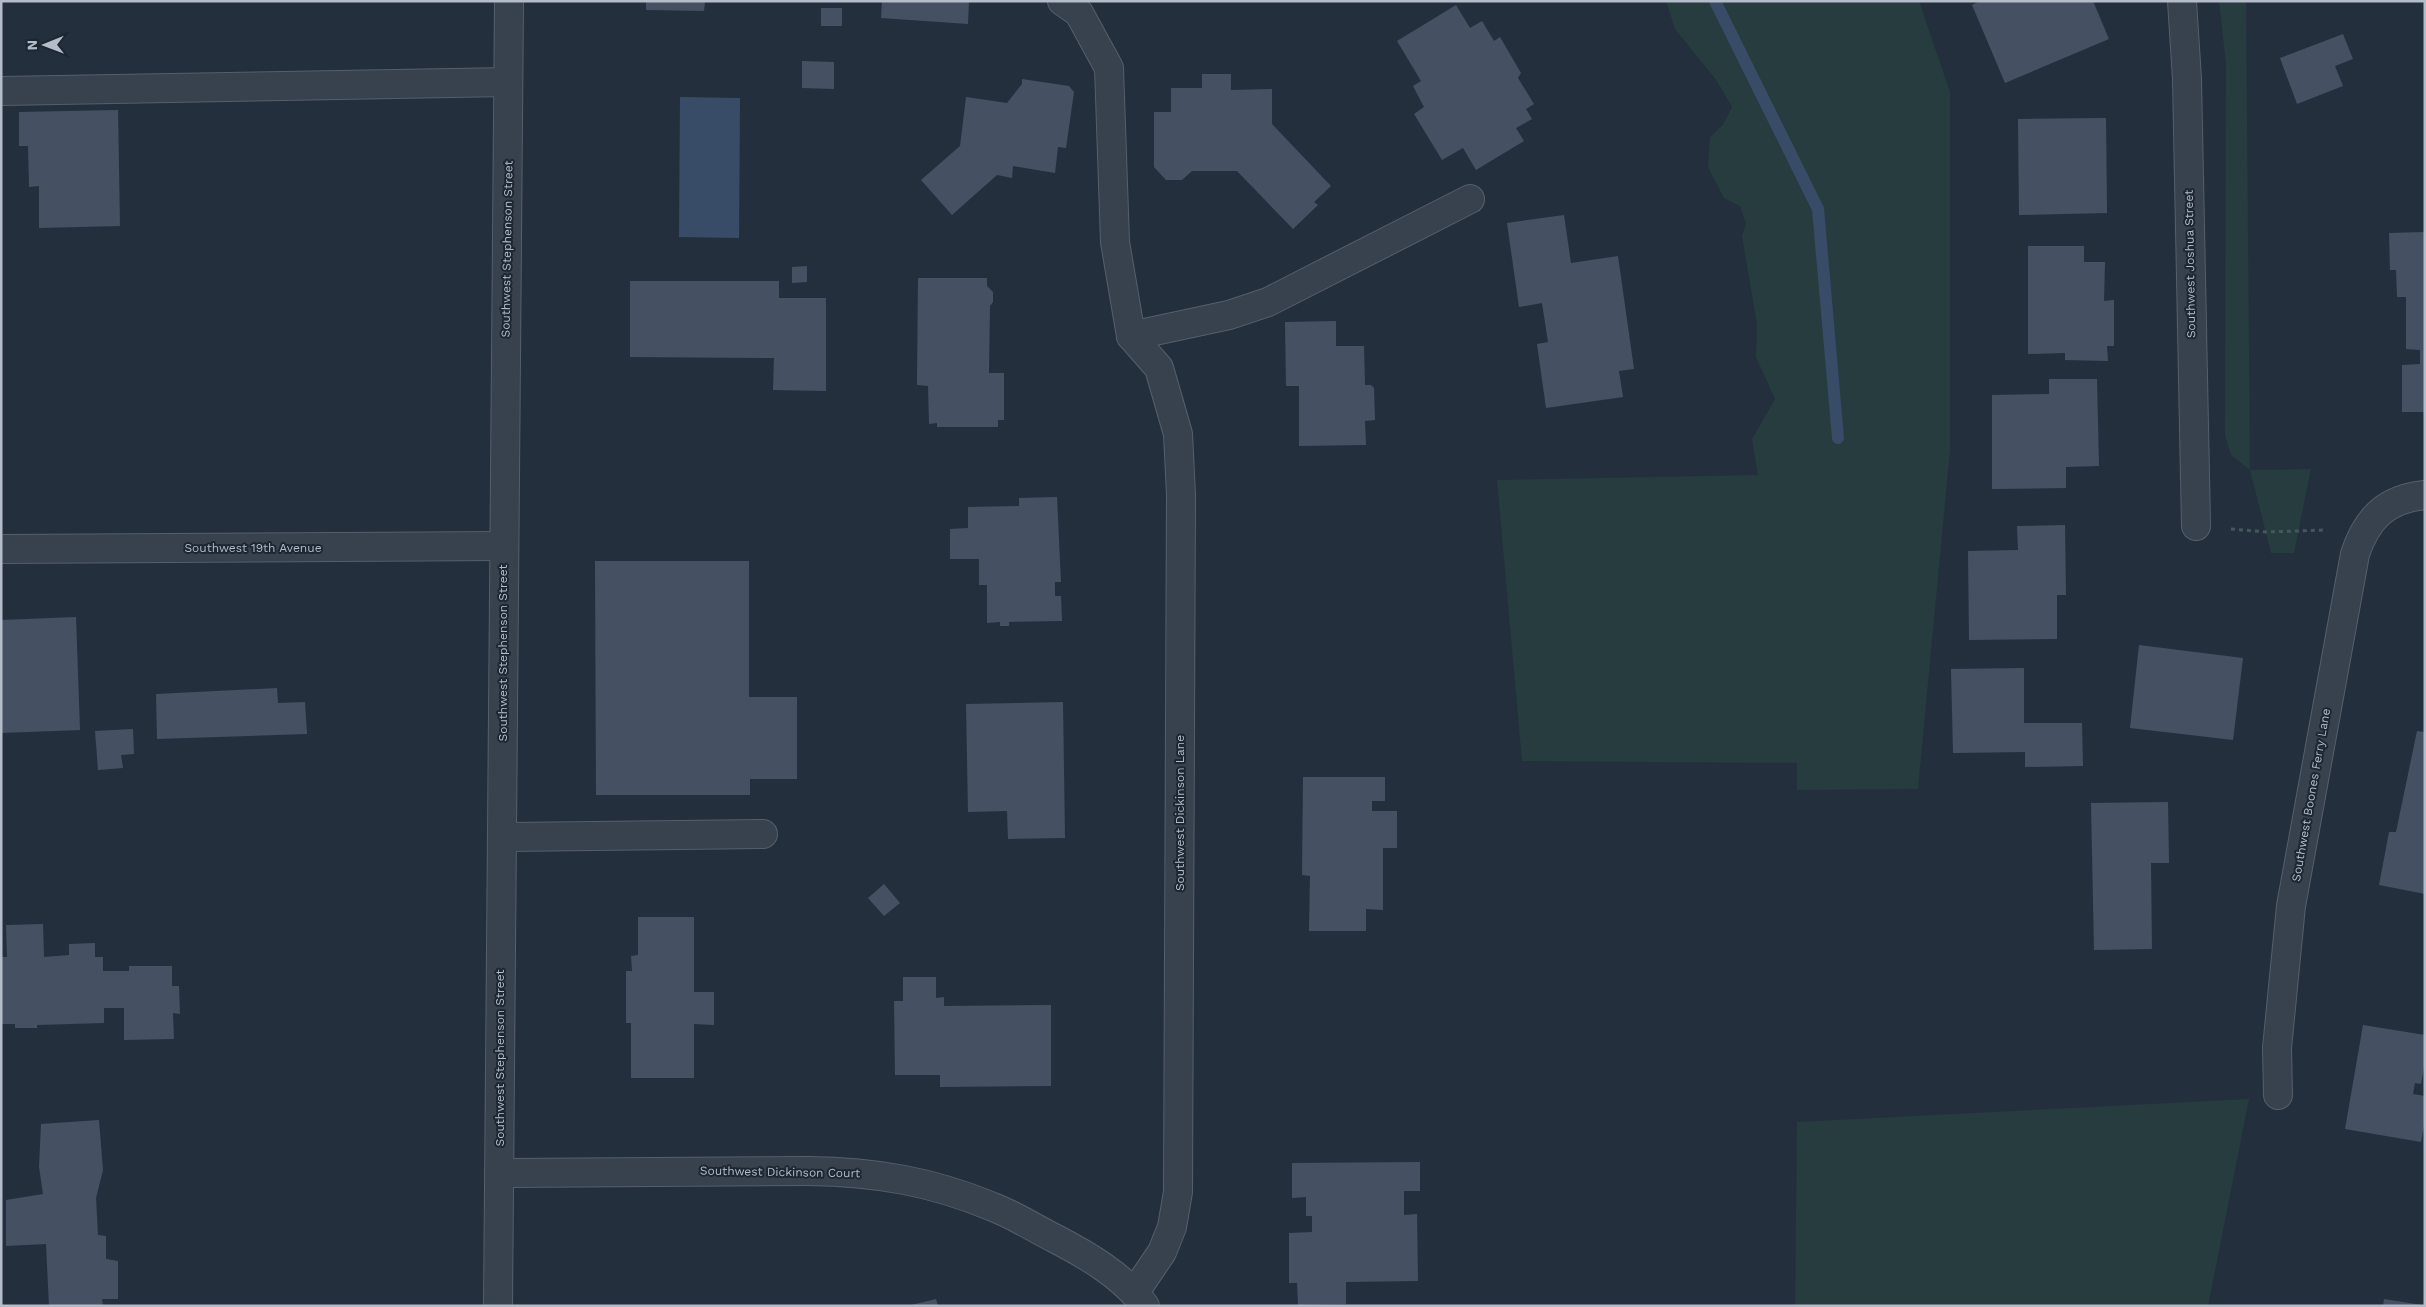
<svg xmlns="http://www.w3.org/2000/svg" width="2426" height="1307" viewBox="0 0 2426 1307" font-family="'Work Sans',sans-serif">
<rect width="100%" height="100%" fill="#242f3e"/>
<g fill="#263c3f">
<polygon points="1666,1 1919,1 1950,92 1950,450 1918,789 1797,790 1797,763 1522,761 1497,480 1758,475 1752,439 1775,399 1756,357 1757,324 1742,236 1746,223 1740,206 1724,198 1708,167 1710,137 1723,125 1732,107 1717,81 1675,29"/>
<polygon points="2219,1 2246,1 2250,470 2311,469 2294,553 2271,553 2250,470 2231,455 2225,435 2226,64"/>
<polygon points="2249,1099 2208,1306 1795,1306 1797,1122"/>
</g>
<polygon fill="#394c67" points="680,97 740,98 739,238 679,237"/>
<g fill="none" stroke-linecap="round" stroke-linejoin="round">
<polyline stroke="#394c67" stroke-width="12" points="1715,1 1818,209 1838,438"/>
</g>
<g fill="#455162">
<polygon points="646,1 705,1 704,11 646,10"/>
<polygon points="882,1 969,1 968,24 881,18"/>
<polygon points="1980,1 2093,1 2109,39 2005,83 1972,5"/>
<polygon points="1456,5 1470,28 1482,21 1494,41 1500,37 1521,73 1518,78 1534,104 1526,109 1532,119 1516,128 1524,141 1476,170 1463,148 1442,160 1414,114 1424,107 1413,86 1421,81 1397,41"/>
<rect x="821" y="8" width="21" height="18"/>
<polygon points="2343,34 2353,59 2335,66 2343,86 2297,104 2280,58"/>
<polygon points="802,61 834,62 834,89 802,88"/>
<polygon points="1202,74 1231,74 1231,90 1272,89 1272,124 1331,186 1314,202 1318,205 1293,229 1237,171 1192,171 1182,180 1166,180 1154,167 1154,112 1171,112 1171,88 1202,88"/>
<polygon points="1022,79 1069,86 1074,92 1066,148 1058,147 1055,173 1013,166 1012,178 997,175 952,215 921,180 960,146 966,97 1007,103 1022,84"/>
<polygon points="118,110 120,226 39,228 39,186 29,187 28,146 19,146 19,112"/>
<polygon points="2106,118 2107,213 2019,215 2018,119"/>
<polygon points="1564,215 1571,263 1618,256 1634,369 1619,371 1623,397 1546,408 1537,344 1548,342 1542,303 1519,307 1507,223"/>
<polygon points="2425,232 2425,412 2402,412 2402,365 2420,364 2420,350 2406,349 2406,297 2397,297 2396,270 2390,270 2389,233"/>
<polygon points="2028,246 2084,246 2084,262 2105,262 2104,301 2114,300 2114,346 2107,346 2108,361 2065,360 2065,353 2028,354"/>
<polygon points="807,266 807,282 792,283 792,267"/>
<polygon points="918,278 987,278 987,286 993,292 993,302 990,306 989,373 1004,373 1004,420 998,420 998,427 937,427 937,423 929,424 928,386 917,385"/>
<polygon points="630,281 779,281 779,298 826,298 826,391 773,390 774,358 630,357"/>
<polygon points="1336,321 1336,346 1364,346 1365,385 1371,385 1374,388 1375,420 1365,421 1366,445 1299,446 1299,386 1286,386 1285,322"/>
<polygon points="2049,379 2097,379 2099,466 2066,467 2066,488 1992,489 1992,395 2049,394"/>
<polygon points="1057,497 1061,582 1055,582 1055,596 1061,596 1062,621 1009,622 1009,626 1000,626 1000,622 987,623 987,585 979,585 979,559 950,559 950,529 968,528 968,507 1019,506 1019,498"/>
<polygon points="2065,525 2066,595 2057,595 2057,639 1969,640 1968,551 2018,550 2017,526"/>
<polygon points="595,561 749,561 749,697 797,697 797,779 750,779 750,795 596,795"/>
<polygon points="76,617 80,730 1,733 1,620"/>
<polygon points="2139,645 2243,658 2233,740 2130,728"/>
<polygon points="2024,668 2024,723 2082,723 2083,766 2025,767 2025,752 1953,753 1951,669"/>
<polygon points="277,688 278,703 305,702 307,734 157,739 156,694"/>
<polygon points="1063,702 1065,838 1008,839 1007,811 968,812 966,704"/>
<polygon points="133,729 134,754 121,755 123,768 98,770 95,731"/>
<polygon points="2417,731 2425,732 2425,894 2379,885 2389,832 2396,832"/>
<polygon points="1303,777 1385,777 1385,801 1372,801 1372,811 1397,811 1397,848 1383,848 1383,910 1366,909 1366,931 1309,931 1310,876 1302,875"/>
<polygon points="2168,802 2169,863 2151,863 2152,949 2094,950 2091,803"/>
<polygon points="884,884 900,903 884,916 868,898"/>
<polygon points="638,917 694,917 694,992 714,992 714,1025 694,1024 694,1078 631,1078 631,1023 626,1023 626,971 632,971 631,956 638,955"/>
<polygon points="43,924 44,957 69,955 69,944 95,943 95,957 103,957 103,971 129,971 129,966 172,966 172,986 179,986 180,1014 173,1013 174,1039 124,1040 124,1008 104,1008 104,1023 37,1025 37,1028 15,1028 15,1024 1,1024 1,957 7,957 6,925"/>
<polygon points="903,977 936,977 936,998 944,997 944,1006 1051,1005 1051,1086 940,1087 940,1075 895,1075 894,1001 903,1001"/>
<polygon points="2363,1025 2425,1035 2425,1061 2421,1084 2415,1083 2413,1094 2425,1096 2425,1120 2421,1142 2345,1129"/>
<polygon points="99,1120 103,1170 96,1198 98,1235 106,1236 106,1259 118,1261 118,1299 102,1299 103,1306 49,1306 46,1244 6,1246 6,1200 43,1194 39,1167 41,1124"/>
<polygon points="1420,1162 1420,1191 1404,1191 1404,1215 1417,1214 1418,1281 1346,1282 1346,1304 1298,1305 1297,1283 1289,1283 1289,1233 1312,1232 1312,1216 1306,1216 1306,1197 1292,1198 1292,1163"/>
<polygon points="936,1299 938,1306 911,1306 911,1305"/>
<polygon points="2384,1299 2422,1305 2422,1306 2383,1306"/>
</g>
<g fill="none" stroke-linecap="round" stroke-linejoin="round">
<defs>
<g id="minor">
<polyline points="1062,1 1079,13 1109,68 1115,242 1131,336"/>
<polyline points="2182,1 2187,79 2196,526"/>
<polyline points="1,91 508,82"/>
<polyline points="1131,336 1159,368 1178,434 1181,495 1178,1192 1172,1227 1162,1252 1135,1292"/>
<polyline points="1131,336 1229,315 1268,302 1470,199"/>
<polyline points="1,549 504,546"/>
<polyline points="502,837 763,834"/>
<path d="M2278 1095 2277 1048 2291 906 2355 554C2367 518 2386 499 2425 495"/>
<path d="M499 1173 808 1171C875 1172 931 1181 993 1207 1014 1215 1034 1228 1054 1238 1087 1255 1123 1276 1145 1306"/>
<polyline points="498,1306 509,1"/>
</g>
</defs>
<use href="#minor" stroke="#565f6c" stroke-width="30"/>
<polyline stroke="#44595c" stroke-width="3" stroke-dasharray="4 4" stroke-linecap="butt" points="2231,529 2267,532 2325,530"/>
<use href="#minor" stroke="#38414e" stroke-width="28"/>
</g>
<g text-anchor="middle" dominant-baseline="central" stroke-width="4" stroke-linejoin="round" paint-order="stroke">
<g font-size="12" fill="#b4bcc9" stroke="#1d2633">
<text transform="translate(507 249) rotate(-89)">Southwest Stephenson Street</text>
<text transform="translate(2190 264) rotate(-91)">Southwest Joshua Street</text>
<text x="253" y="548">Southwest 19th Avenue</text>
<text transform="translate(503 653) rotate(-90)">Southwest Stephenson Street</text>
<text transform="translate(2311 795) rotate(-80)">Southwest Boones Ferry Lane</text>
<text transform="translate(1180 813) rotate(-90)">Southwest Dickinson Lane</text>
<text transform="translate(500 1058) rotate(-90)">Southwest Stephenson Street</text>
<text transform="translate(780 1172) rotate(1)">Southwest Dickinson Court</text>
</g>
</g>
<rect width="2426" height="1307" fill="none" stroke="#b4bcc9" stroke-width="5"/>
<g transform="translate(45 45) rotate(269)" stroke="#1d2633" stroke-width="4" paint-order="stroke">
<path d="M0-4L9 19L0 12L-9 19Z" fill="#b4bcc9"/>
<text y="-8" font-size="14" font-weight="bold" text-anchor="middle" fill="#b4bcc9">N</text>
</g>
</svg>
